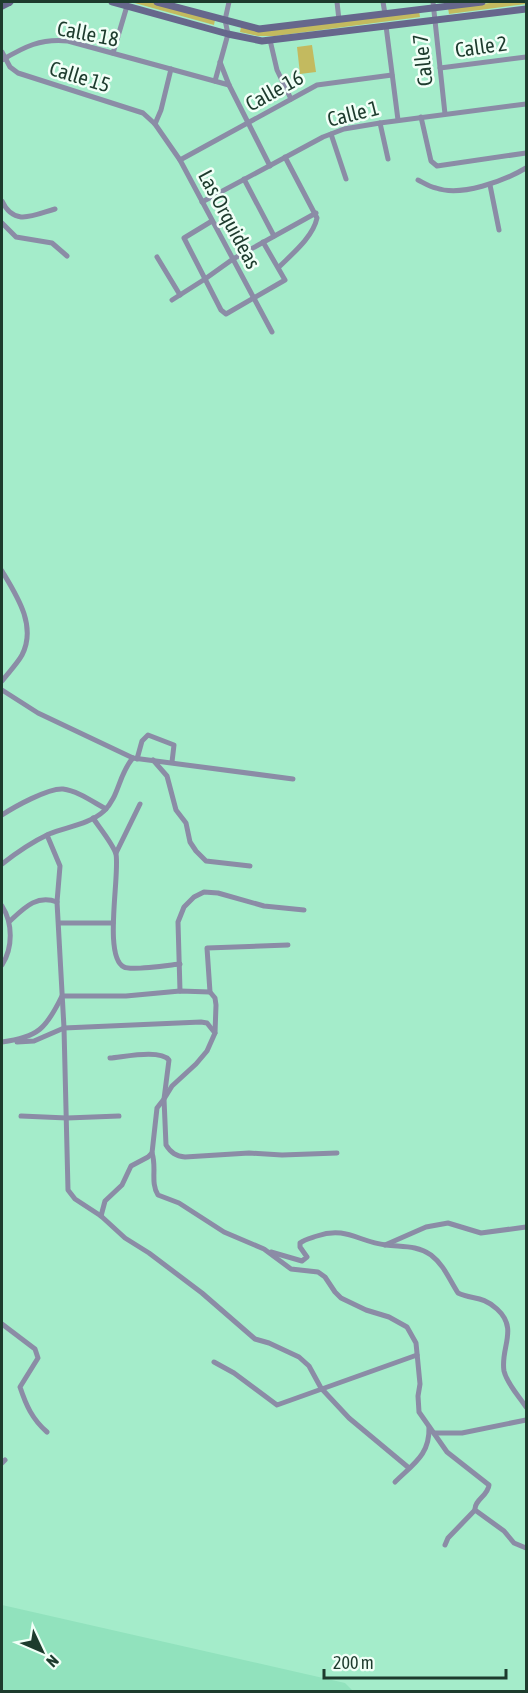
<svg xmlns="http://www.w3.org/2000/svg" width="528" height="1693" viewBox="0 0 528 1693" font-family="'Asap Condensed',sans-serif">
<rect width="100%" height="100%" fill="#a4ecca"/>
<polygon fill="#91e2bd" points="2,1605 345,1683 353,1691 2,1691"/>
<g fill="#c3ba5f">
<polygon points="131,2 151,2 215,20 214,25"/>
<polygon points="498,2 526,2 526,4 449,14 448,8"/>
<polygon points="419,11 420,17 275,36 258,36 240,32 241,27 251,29"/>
<polygon points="312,45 316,72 300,74 297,47"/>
</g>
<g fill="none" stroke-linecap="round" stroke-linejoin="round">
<g stroke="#8b8ca6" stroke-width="5">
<polyline points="337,2 339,20"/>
<polyline points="383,2 385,14"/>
<polyline points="433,2 445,114"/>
<polyline points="386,26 398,120"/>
<polyline points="270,40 277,70 291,99"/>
<polyline points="2,52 10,67 18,73 143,113 155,124 180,160 272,332"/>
<polyline points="113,53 127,6"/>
<path d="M2 60C24 47 41 38 68 41L229 85"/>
<polyline points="220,62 229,85 270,166"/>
<polyline points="440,68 526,57"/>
<polyline points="215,81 228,34 225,20 229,2"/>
<polyline points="421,117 431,161 437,166 526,153"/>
<polyline points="380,123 388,159"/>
<polyline points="155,124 161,110 171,69"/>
<polyline points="331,134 346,179"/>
<polyline points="180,160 317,85 392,75"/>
<polyline points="244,179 274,236"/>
<path d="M418 180C424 183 430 187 436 188 461 197 504 181 526 168"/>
<polyline points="490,185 499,230"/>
<path d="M2 201C14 227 34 215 55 209"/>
<polyline points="202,202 323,137 344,129 380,123 526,104"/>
<polyline points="212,221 184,238 221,310 226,314 285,280 263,242"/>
<polyline points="2,223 16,237 52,243 67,256"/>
<polyline points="157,257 180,295"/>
<path d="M279 267C292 254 313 237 317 218L285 157"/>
<polyline points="172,300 205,279 233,259 316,213"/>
<path d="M2 571C17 596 37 626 22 655 17 664 8 673 2 681"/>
<polyline points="2,690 38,713 133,758 293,779"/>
<polyline points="137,759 142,741 148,735 174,745 172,762"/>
<polyline points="153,760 167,776 176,810 186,823 190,842 196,851 206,861 250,866"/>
<path d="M2 815C14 807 48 788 63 789 78 791 93 802 106 809"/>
<path d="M93 818C99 827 113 844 116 854 120 875 103 957 124 967 131 971 170 965 180 964"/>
<polyline points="47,835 60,866 57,902 64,1028 68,1190 75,1199 101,1216 125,1238 149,1253 202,1293 255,1339 269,1343 299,1357 309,1366 321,1388 349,1418 409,1468"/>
<polyline points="116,853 140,804"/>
<path d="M2 864C16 853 32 842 49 834 66 827 90 824 104 811 119 797 119 773 133 758"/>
<path d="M2 906C13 923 13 948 2 965"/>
<path d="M10 921C24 908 37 894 57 902"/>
<polyline points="59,923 113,923"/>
<path d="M288 945 207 948 210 992 215 998 216 1005 215 1033 207 1051 196 1064 172 1086 164 1099 166 1145C171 1153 176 1156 185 1157L249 1153 282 1155 337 1153"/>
<polyline points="180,991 178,922 184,907 194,897 204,892 218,893 264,906 304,910"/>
<path d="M2 1042C38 1037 46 1029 62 996H126L180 991 210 992"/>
<polyline points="17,1042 34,1041 64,1028 201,1022 207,1023 215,1033"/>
<polyline points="21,1116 67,1118 119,1116"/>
<path d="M152 1153C157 1168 150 1182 158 1195L179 1203 224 1232 264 1249 291 1269 318 1272 325 1277 335 1292 341 1298 366 1310 389 1317 407 1327 416 1343 420 1384 418 1396 419 1412 447 1452 489 1485C488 1496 474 1500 475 1510L504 1531 514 1543 526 1548"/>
<path d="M101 1216 105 1201 122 1185 131 1166 148 1157 152 1153 157 1108 164 1099 169 1060C160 1049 124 1057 110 1058"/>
<polyline points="385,1245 426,1227 448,1223 481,1233 526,1227"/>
<path d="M271 1252 302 1261 307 1257 300 1247V1243C305 1239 311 1238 317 1236 346 1226 359 1242 386 1245 402 1247 417 1245 431 1255 444 1265 449 1279 458 1293 472 1300 482 1295 497 1309 519 1329 500 1348 504 1371 507 1384 519 1396 526 1407"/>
<path d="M2 1324 35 1349 38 1358 20 1387C26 1405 32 1419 47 1432"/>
<polyline points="214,1362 234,1373 277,1405 417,1355"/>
<polyline points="434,1433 462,1433 526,1420"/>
<polyline points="2,1463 5,1460"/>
<path d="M395 1482C413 1464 430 1455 429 1427"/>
<polyline points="445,1545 448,1538 475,1510"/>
</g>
<g stroke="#66678c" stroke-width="7">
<polyline points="112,2 228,34 262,41 526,9"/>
<polyline points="157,2 259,29 482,2"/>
<polyline points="2,6 10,2"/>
</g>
</g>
<g text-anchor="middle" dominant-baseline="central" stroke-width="5" stroke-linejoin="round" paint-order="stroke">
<g font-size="21" fill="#1d3b2d" stroke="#f1fff7">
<text transform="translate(88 33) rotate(11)">Calle 18</text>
<text transform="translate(481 46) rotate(-8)">Calle 2</text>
<text transform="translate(422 60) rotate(-96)">Calle 7</text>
<text transform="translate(80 76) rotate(17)">Calle 15</text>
<text transform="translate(274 90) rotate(-29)">Calle 16</text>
<text transform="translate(353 113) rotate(-14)">Calle 1</text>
<text transform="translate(230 219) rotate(62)">Las Orquideas</text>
</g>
</g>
<rect width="528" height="1693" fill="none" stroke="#1d3b2d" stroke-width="6"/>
<g transform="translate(42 1651) rotate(134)" stroke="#f1fff7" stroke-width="4.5" paint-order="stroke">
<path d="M0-4.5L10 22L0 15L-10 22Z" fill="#1d3b2d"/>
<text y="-9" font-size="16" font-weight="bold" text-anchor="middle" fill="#1d3b2d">N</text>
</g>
<path d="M324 1669v9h182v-9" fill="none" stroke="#1d3b2d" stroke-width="3"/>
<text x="333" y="1669" font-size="18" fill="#1d3b2d" stroke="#f1fff7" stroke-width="4.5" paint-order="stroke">200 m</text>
</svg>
